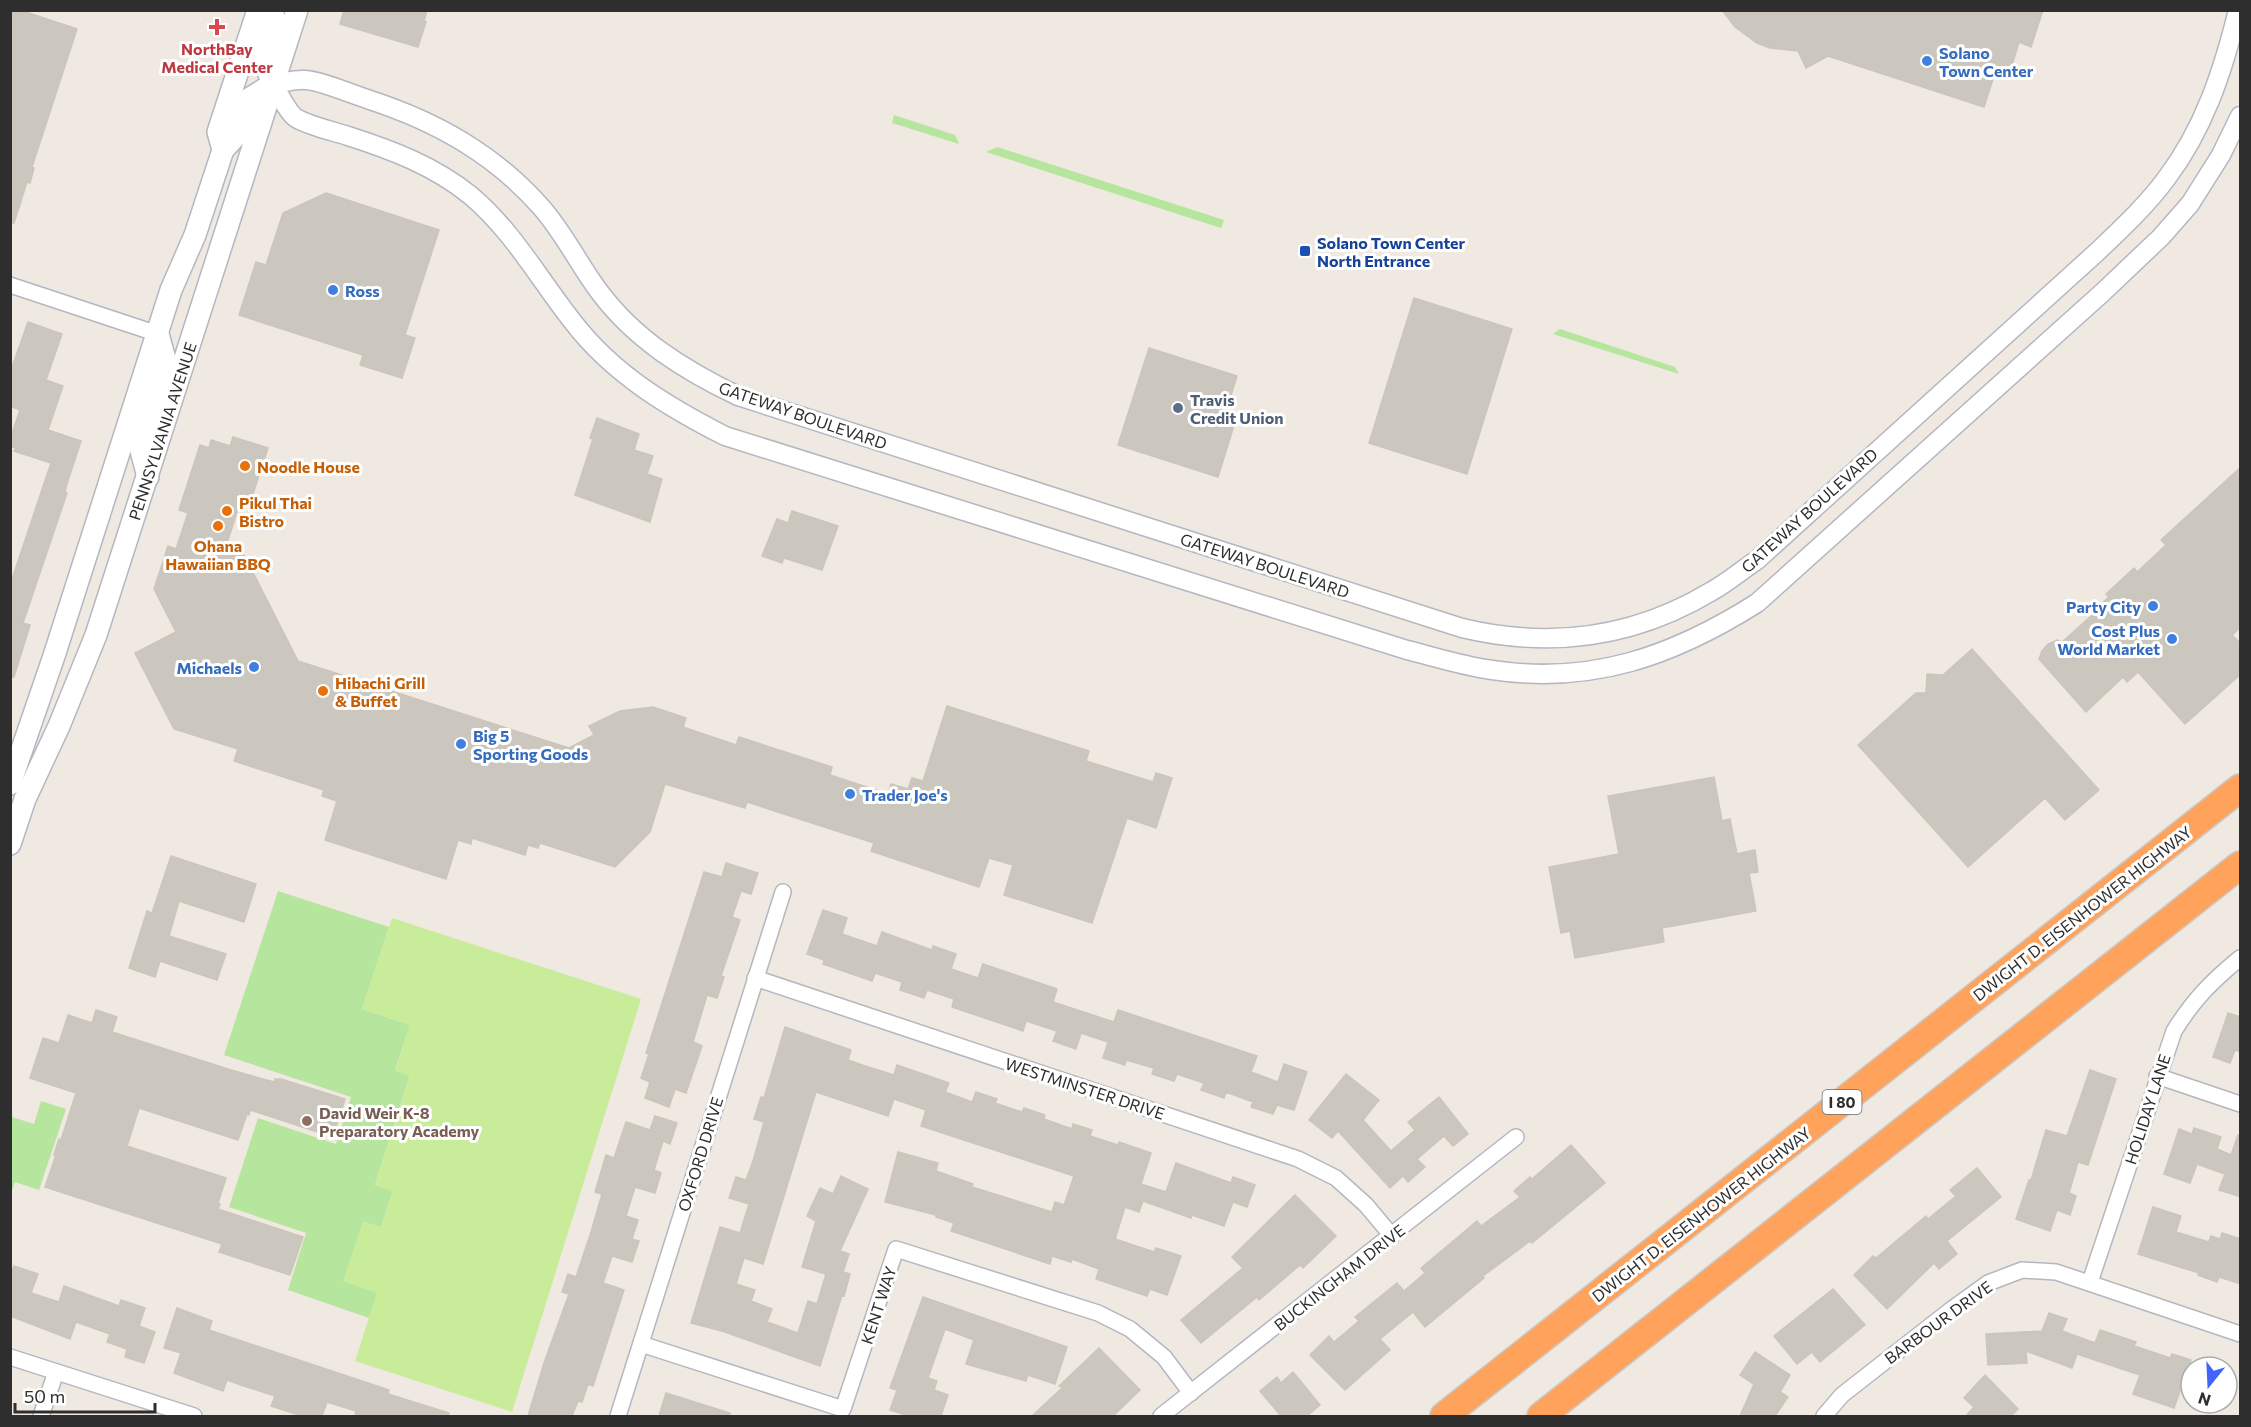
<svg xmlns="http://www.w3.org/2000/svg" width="2251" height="1427" viewBox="0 0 2251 1427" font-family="Commissioner,sans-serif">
<rect width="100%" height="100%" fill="#efe9e1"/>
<g fill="#b6e59e">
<polygon points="894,115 955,135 959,144 892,123"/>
<polygon points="997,147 1224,220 1221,228 986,152"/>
<polygon points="1560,329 1675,367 1679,374 1553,334"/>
<polygon points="278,891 389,927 362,1009 410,1025 395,1070 410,1075 375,1185 393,1191 381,1227 363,1222 344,1281 378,1293 369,1318 288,1290 306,1233 229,1207 258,1118 336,1144 351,1097 224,1055"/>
<polygon points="41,1101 66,1109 39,1190 15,1182 11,1193 12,1117 34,1124"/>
</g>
<polygon fill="#c9ec9a" points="392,918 641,999 512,1412 355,1361 377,1293 343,1281 363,1222 381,1227 393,1192 375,1185 410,1076 395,1071 410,1025 362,1009"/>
<g fill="#cbc7bf" stroke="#cbc5ba" stroke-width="1.5">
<polygon points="10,10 20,10 77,29 32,167 34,168 30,183 27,182 14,223 10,222"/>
<polygon points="344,10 427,10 424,21 426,22 418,47 340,24"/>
<polygon points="1722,10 2043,10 2031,47 2019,42 2008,78 1995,73 1984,107 1828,56 1806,68 1798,51 1770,48 1757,43 1735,27"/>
<polygon points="326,193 439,230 405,335 415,338 402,378 360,365 363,355 239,315 256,262 266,265 283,213"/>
<polygon points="1414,298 1512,329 1467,474 1369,443"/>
<polygon points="28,322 62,334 46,380 63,386 48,430 81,441 66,487 65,492 67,493 23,623 30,625 14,677 10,677 10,585 51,463 14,451 16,448 10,446 10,439 20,410 10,406 10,373"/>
<polygon points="1149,348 1237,376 1225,415 1236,419 1218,477 1118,445"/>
<polygon points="597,418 639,434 634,450 653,456 647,474 662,479 650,522 575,495 593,439 590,438"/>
<polygon points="233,437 268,448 251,500 242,497 227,543 240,547 298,661 569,748 594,735 589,726 620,711 653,707 686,718 683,727 736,745 739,737 832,767 830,775 888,794 891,784 908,789 912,778 923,781 947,706 1089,751 1086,761 1153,782 1156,773 1172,778 1156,828 1127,818 1092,923 1004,895 1013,865 989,858 979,887 871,851 874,843 747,802 745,808 665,784 650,832 615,867 540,843 538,848 528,845 525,855 472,838 471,844 458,840 446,879 325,840 337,801 322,796 324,790 234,761 238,749 174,729 135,653 176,632 154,589 168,546 176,549 188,513 179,510 200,445 209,448 211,440 230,446"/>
<polygon points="2241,467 2241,627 2232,635 2241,644 2241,674 2185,724 2138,672 2127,682 2123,677 2086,712 2039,659 2042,651 2048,644 2057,640 2062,642 2099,609 2098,607 2109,597 2106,594 2134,568 2137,572 2166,545 2161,540"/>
<polygon points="792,511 838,526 822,570 784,558 782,563 762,556 777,519 788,523"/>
<polygon points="1972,649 2099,790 2065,820 2045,798 1968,867 1858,745 1916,693 1926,693 1927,674 1943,675"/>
<polygon points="1714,777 1722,821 1730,819 1737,854 1755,850 1758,872 1749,873 1756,911 1662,928 1664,942 1575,958 1570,931 1561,933 1549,867 1619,854 1608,796"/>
<polygon points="171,856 256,884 244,922 179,901 169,936 226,954 217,980 160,961 155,977 129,968 147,911 152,913"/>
<polygon points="726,863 758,873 751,894 741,891 732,917 740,920 721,976 724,977 717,998 707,995 693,1042 702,1046 686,1093 675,1089 669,1107 645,1098 650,1082 641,1078 649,1054 646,1053 704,872 722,877"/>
<polygon points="823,910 847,918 842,934 877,946 882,932 932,950 933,946 956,954 951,969 978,978 983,964 1057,989 1053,1002 1114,1022 1118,1010 1257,1056 1251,1072 1278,1082 1284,1064 1307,1072 1294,1110 1277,1105 1273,1114 1251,1107 1253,1102 1226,1092 1224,1098 1201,1090 1204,1083 1177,1074 1174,1081 1152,1074 1154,1068 1126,1060 1125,1065 1103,1058 1108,1042 1081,1033 1076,1049 1053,1041 1057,1031 1026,1021 1023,1031 952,1007 954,999 927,990 924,998 900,990 902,982 875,973 872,981 823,964 824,960 807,954"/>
<polygon points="96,1010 117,1017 112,1032 231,1070 274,1082 275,1079 281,1079 345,1099 333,1137 250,1110 249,1115 247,1114 238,1140 139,1108 127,1146 226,1178 218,1203 220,1204 218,1209 303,1237 290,1275 219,1252 222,1244 45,1187 56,1155 54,1155 59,1139 61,1140 76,1093 30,1078 43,1038 59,1043 68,1015 92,1023"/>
<polygon points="2228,1013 2241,1017 2241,1052 2235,1050 2230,1063 2213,1057"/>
<polygon points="785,1027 851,1050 848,1060 865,1066 894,1075 897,1065 949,1083 945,1092 972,1102 976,1092 997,1099 995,1103 1022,1112 1024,1108 1045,1115 1044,1119 1072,1129 1073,1124 1092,1130 1090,1136 1118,1145 1119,1142 1151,1153 1141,1184 1166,1192 1176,1163 1231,1183 1233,1177 1255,1185 1247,1207 1233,1202 1224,1226 1192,1215 1191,1218 1143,1201 1139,1212 1125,1207 1115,1239 1154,1252 1156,1248 1181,1256 1167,1295 1150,1289 1147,1296 1096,1279 1099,1269 1072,1259 1071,1262 1052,1256 1050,1264 951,1231 954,1223 936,1217 936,1215 885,1202 898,1152 938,1163 936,1171 973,1184 972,1187 1052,1212 1055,1202 1064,1205 1074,1176 921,1126 926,1110 894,1099 888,1116 816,1092 763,1264 744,1258 736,1284 755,1290 751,1301 772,1309 767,1322 798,1333 808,1301 817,1304 826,1274 802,1267 816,1221 807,1216 820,1188 833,1194 841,1176 868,1189 840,1251 849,1254 843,1272 850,1274 844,1296 842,1295 820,1366 722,1331 691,1323 720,1227 740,1233 749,1204 729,1198 736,1177 746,1180 753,1161 764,1122 754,1119 761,1097 764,1098"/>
<polygon points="2090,1070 2116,1079 2088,1165 2078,1162 2069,1193 2076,1196 2070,1215 2057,1210 2050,1231 2016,1219 2029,1180 2031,1180 2046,1130 2067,1136"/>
<polygon points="1346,1074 1379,1100 1363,1120 1391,1151 1415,1130 1408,1122 1439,1097 1468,1134 1453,1146 1444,1136 1417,1159 1425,1167 1408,1182 1403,1176 1390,1188 1338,1131 1332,1138 1309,1120"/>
<polygon points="655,1116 677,1123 670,1144 663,1141 654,1170 661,1173 655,1193 635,1187 626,1216 638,1220 632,1239 639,1241 632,1262 612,1256 603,1283 624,1290 593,1386 588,1384 582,1402 578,1401 572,1416 528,1416 544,1363 569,1294 562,1292 568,1274 576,1277 591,1232 602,1194 595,1192 606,1155 614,1158 626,1122 650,1130"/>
<polygon points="2194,1128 2221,1137 2217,1149 2231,1155 2238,1135 2241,1136 2241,1197 2219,1190 2225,1174 2197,1164 2190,1183 2164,1174 2179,1129 2192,1134"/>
<polygon points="1571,1145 1605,1183 1532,1243 1530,1241 1483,1276 1484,1278 1425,1327 1413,1312 1380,1339 1390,1350 1345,1390 1310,1355 1329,1336 1334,1342 1359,1321 1355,1317 1397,1283 1404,1291 1425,1273 1421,1268 1477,1221 1481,1226 1520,1197 1514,1191 1530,1177 1532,1179"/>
<polygon points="1977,1168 2001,1197 1947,1241 1957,1254 1939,1269 1934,1263 1887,1309 1854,1275 1873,1256 1876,1258 1926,1216 1928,1219 1956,1196 1950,1190"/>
<polygon points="1295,1195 1336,1236 1303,1268 1300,1265 1259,1300 1257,1297 1201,1343 1181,1320 1243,1268 1232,1257"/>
<polygon points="2153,1207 2181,1216 2176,1232 2209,1242 2211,1236 2220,1239 2222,1233 2241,1239 2241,1284 2219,1277 2217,1282 2198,1275 2199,1273 2138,1254"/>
<polygon points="14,1266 38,1274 31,1293 59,1302 64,1286 119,1306 121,1300 145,1308 139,1326 155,1332 144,1363 125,1357 127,1349 107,1342 110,1334 76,1322 70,1339 10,1316 10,1275"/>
<polygon points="1833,1289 1865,1325 1820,1362 1812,1352 1797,1364 1774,1336"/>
<polygon points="923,1297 1067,1347 1055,1384 1028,1375 1026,1381 966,1364 974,1340 945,1329 928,1378 937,1381 934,1390 948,1395 941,1416 909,1416 890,1410 897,1390 890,1388"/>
<polygon points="177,1308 212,1321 209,1330 389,1390 388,1394 449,1413 448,1416 355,1416 356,1411 327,1402 322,1416 302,1416 271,1406 275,1396 244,1386 227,1380 223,1391 174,1373 181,1353 164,1348"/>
<polygon points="2049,1313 2067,1319 2062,1331 2095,1343 2100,1330 2136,1342 2134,1346 2170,1358 2172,1354 2191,1360 2174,1408 2133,1394 2140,1375 2077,1354 2072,1368 2026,1351 2027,1363 1988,1365 1986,1334 2042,1331"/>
<polygon points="1099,1348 1140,1390 1113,1416 1032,1416 1063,1387 1059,1386"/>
<polygon points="1755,1352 1790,1375 1780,1392 1788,1397 1775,1416 1740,1416 1754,1384 1740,1375"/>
<polygon points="1293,1372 1320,1405 1307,1416 1281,1416 1260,1391 1277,1377 1281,1383"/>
<polygon points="1985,1375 2018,1409 2011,1416 1966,1416 1974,1407 1964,1398"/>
<polygon points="666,1393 730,1413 730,1416 659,1416"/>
</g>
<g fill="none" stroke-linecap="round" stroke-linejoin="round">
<defs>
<g id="minor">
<polyline points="10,285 158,334"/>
<polyline points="755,978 1298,1159 1336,1178 1366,1205 1392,1236"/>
<polyline points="2157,1076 2240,1104"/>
<path d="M2090 1282 2174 1031C2194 999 2211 982 2240 958"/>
<polyline points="641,1344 843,1409 896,1249 1098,1313 1130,1329 1164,1357 1191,1393"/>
<polyline points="10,1357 194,1416"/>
<polyline points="41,1416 56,1372"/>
<polyline points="618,1416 783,892"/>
<polyline points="1161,1416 1516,1137"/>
<polyline points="1824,1416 1842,1395 1952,1309 1988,1283 2022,1270 2056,1272 2240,1334"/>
</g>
<path id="tertiary" d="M2238 10C2223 71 2204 129 2166 179 2146 206 2121 229 2097 252L1757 560C1742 570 1728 582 1712 591 1634 638 1550 649 1462 628L738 396C684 370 634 339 598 290 578 263 564 233 541 207 494 154 437 122 370 100 354 95 319 80 305 80 295 79 283 83 273 84 278 92 289 114 296 118 309 126 333 131 348 136 392 150 434 166 470 195 513 231 539 279 573 322 613 374 668 407 725 436L1407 650C1435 657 1463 666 1492 670 1592 685 1673 656 1757 603L2102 293 2161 237 2190 204 2221 155 2240 116"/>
<g id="secondary">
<polyline points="271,10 274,17 263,59 273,84"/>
<polyline points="223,150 235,137 247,100 273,84"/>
<polyline points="148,477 140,447 166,363 158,334"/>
<polyline points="10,784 54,656 171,290 195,235 223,150 218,132 258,10"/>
<polyline points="10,844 25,799 59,726 96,635 297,10"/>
</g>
<g id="motorway">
<polyline points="1444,1416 2240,788"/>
<polyline points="1541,1416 2240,865"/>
</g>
</defs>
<use href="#minor" stroke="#b4b7c1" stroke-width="18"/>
<use href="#tertiary" stroke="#b4b7c1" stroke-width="21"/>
<use href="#secondary" stroke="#b4b7c1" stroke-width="24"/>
<use href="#motorway" stroke="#c9c9c9" stroke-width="30"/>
<use href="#minor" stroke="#fff" stroke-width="15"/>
<use href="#tertiary" stroke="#fff" stroke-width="18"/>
<use href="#secondary" stroke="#fff" stroke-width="21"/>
<use href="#motorway" stroke="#ffa35c" stroke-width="27"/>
</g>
<path fill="#e0444e" stroke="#fff" stroke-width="2" d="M214 18h6v6h6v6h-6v6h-6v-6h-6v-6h6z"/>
<g fill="#3f7fe0" stroke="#fff" stroke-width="2">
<circle cx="1927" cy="61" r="6"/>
<circle cx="333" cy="290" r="6"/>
<circle cx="2153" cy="606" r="6"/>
<circle cx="2172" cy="639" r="6"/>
<circle cx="254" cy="667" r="6"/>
<circle cx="461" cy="744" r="6"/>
<circle cx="850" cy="794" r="6"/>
</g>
<rect fill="#1a4fb4" stroke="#fff" stroke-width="2" x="1299" y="245" width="12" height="12" rx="3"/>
<circle fill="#5c6f8a" stroke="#fff" stroke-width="2" cx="1178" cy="408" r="6"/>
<g fill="#e8710a" stroke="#fff" stroke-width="2">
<circle cx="245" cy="466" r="6"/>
<circle cx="227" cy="511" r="6"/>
<circle cx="218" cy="526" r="6"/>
<circle cx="323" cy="691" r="6"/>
</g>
<circle fill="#8d6e63" stroke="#fff" stroke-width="2" cx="307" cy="1121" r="6"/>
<g text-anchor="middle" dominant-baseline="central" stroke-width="6" stroke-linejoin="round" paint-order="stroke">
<rect fill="#fff" stroke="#6d6d6d" stroke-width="1.5" x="1822.5" y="1090" width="39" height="24" rx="4.5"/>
<g font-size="15" font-weight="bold" fill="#2e2e2e">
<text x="1842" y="1102">I 80</text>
</g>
<g font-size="16" font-weight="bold" fill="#be3a42" stroke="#fff">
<text x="217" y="48">NorthBay<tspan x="217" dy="18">Medical Center</tspan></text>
</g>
<g font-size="16" font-weight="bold" fill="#366cbe" stroke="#fff" text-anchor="start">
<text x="1939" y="52">Solano<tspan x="1939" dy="18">Town Center</tspan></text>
<text x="345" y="290">Ross</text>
<text x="2141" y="606" text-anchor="end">Party City</text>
<text x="2160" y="630" text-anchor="end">Cost Plus<tspan x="2160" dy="18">World Market</tspan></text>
<text x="242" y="667" text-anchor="end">Michaels</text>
<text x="473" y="735">Big 5<tspan x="473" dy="18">Sporting Goods</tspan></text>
<text x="862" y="794">Trader Joe's</text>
</g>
<g font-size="16" font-weight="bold" fill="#164399" stroke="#fff" text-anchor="start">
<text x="1317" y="242">Solano Town Center<tspan x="1317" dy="18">North Entrance</tspan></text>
</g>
<g font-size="16" font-weight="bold" fill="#4e5e75" stroke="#fff" text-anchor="start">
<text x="1190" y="399">Travis<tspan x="1190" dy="18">Credit Union</tspan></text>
</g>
<g font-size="16" fill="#2e2e2e" stroke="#fff">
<text transform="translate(803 415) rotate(19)">GATEWAY BOULEVARD</text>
<text transform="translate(162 431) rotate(-72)">PENNSYLVANIA AVENUE</text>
<text transform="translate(1809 510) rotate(-42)">GATEWAY BOULEVARD</text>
<text transform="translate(1265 565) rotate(18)">GATEWAY BOULEVARD</text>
<text transform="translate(2082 913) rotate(-38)">DWIGHT D. EISENHOWER HIGHWAY</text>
<text transform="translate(1085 1088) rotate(18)">WESTMINSTER DRIVE</text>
<text transform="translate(2147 1109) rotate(-72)">HOLIDAY LANE</text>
<text transform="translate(700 1154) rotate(-73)">OXFORD DRIVE</text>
<text transform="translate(1701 1214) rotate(-38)">DWIGHT D. EISENHOWER HIGHWAY</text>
<text transform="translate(1339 1277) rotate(-38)">BUCKINGHAM DRIVE</text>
<text transform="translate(878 1305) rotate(-72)">KENT WAY</text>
<text transform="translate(1938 1322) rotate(-36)">BARBOUR DRIVE</text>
</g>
<g font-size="16" font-weight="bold" fill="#c56008" stroke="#fff" text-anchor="start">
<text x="257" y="466">Noodle House</text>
<text x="239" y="502">Pikul Thai<tspan x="239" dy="18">Bistro</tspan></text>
<text x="218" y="545" text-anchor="middle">Ohana<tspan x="218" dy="18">Hawaiian BBQ</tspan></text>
<text x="335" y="682">Hibachi Grill<tspan x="335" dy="18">&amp; Buffet</tspan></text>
</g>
<g font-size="16" font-weight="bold" fill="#785e54" stroke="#fff" text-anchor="start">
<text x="319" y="1112">David Weir K-8<tspan x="319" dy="18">Preparatory Academy</tspan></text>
</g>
</g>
<rect width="2251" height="1427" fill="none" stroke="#2e2e2e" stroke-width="24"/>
<g transform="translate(2209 1385) rotate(198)"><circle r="28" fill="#ffffff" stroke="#ababab" stroke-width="1.5"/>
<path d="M0-4.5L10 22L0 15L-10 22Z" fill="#4264fb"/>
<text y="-9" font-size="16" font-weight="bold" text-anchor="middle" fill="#2e2e2e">N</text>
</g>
<path d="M15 1403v9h140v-9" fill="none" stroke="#2e2e2e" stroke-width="3"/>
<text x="24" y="1403" font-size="18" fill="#2e2e2e" stroke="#ffffff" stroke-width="4.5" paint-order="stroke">50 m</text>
</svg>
